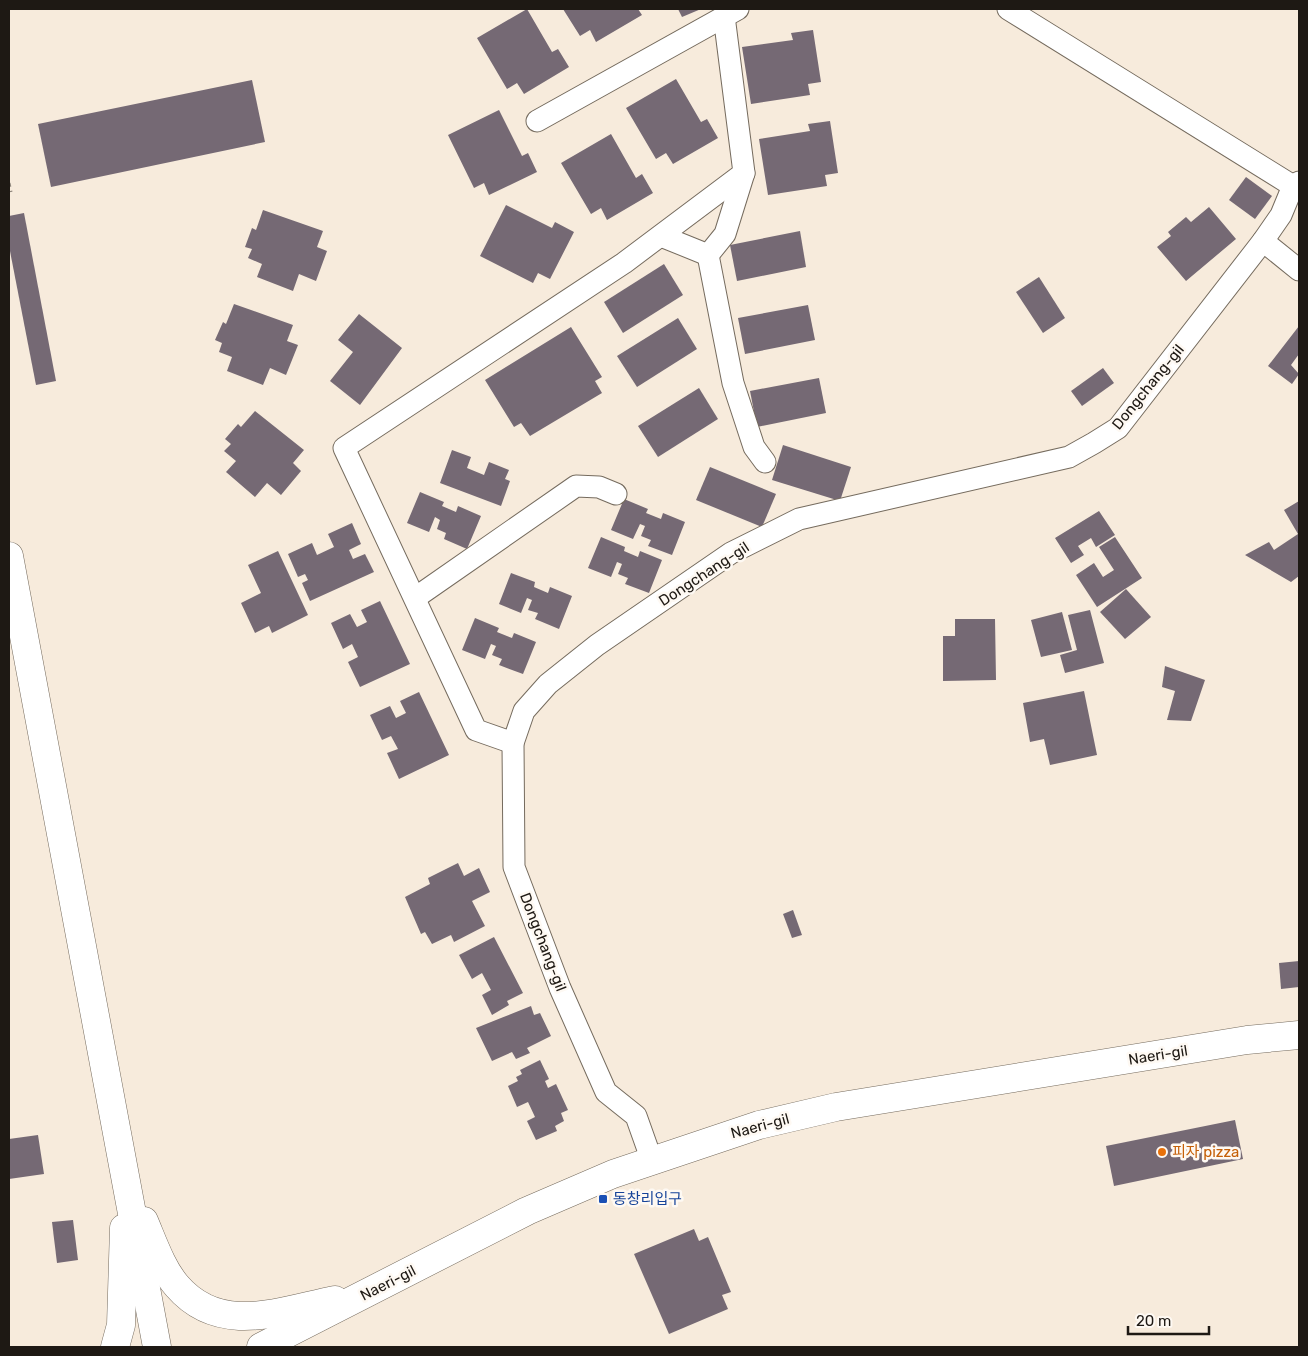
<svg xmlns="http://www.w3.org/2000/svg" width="1308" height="1356" viewBox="0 0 1308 1356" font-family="Rubik,'Noto Sans KR',sans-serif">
<rect width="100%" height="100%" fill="#f7ebdc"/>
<g fill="#756974">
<polygon points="527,9 552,52 558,49 569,67 524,94 517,83 507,89 477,38"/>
<polygon points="563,9 638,9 642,15 596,42 590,30 580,36"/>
<polygon points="678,9 701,9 682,17"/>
<polygon points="813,30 821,82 808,84 810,95 751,104 742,47 793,40 791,33"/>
<polygon points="676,79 701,122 707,119 718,138 673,164 666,153 656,159 626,108"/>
<polygon points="252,80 265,142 51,187 38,124"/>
<polygon points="499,110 522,156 528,153 537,172 489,195 484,183 474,188 448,135"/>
<polygon points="830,121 838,173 825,175 827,186 768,195 759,139 810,131 808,124"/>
<polygon points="611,134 636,178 642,174 653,193 607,220 601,208 591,214 561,163"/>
<polygon points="1246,177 1272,196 1255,219 1229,200"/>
<polygon points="506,205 552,228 555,222 574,232 550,279 538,273 533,283 480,256"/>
<polygon points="1209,207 1236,239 1186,281 1157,247 1171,236 1168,232 1186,217 1191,222"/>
<polygon points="263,210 323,231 317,247 327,251 316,281 299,274 293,291 257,277 262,264 248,258 252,249 245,247 252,228 256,230"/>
<polygon points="24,213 56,381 36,385 9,246 9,216"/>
<polygon points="800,231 806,267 737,281 730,245"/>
<polygon points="664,264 683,295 623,333 604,302"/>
<polygon points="1039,277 1065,318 1043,333 1016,292"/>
<polygon points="234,304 293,325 287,341 298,345 286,375 270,368 263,385 227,371 232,357 219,352 222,343 215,340 223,322 226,324"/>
<polygon points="808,305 815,340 745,354 738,318"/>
<polygon points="359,314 402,348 360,405 330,381 353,352 338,340"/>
<polygon points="678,318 697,349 637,387 617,356"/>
<polygon points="1299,326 1299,354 1291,365 1299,374 1292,384 1268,366"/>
<polygon points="571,327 602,377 595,381 602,393 530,436 521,423 514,427 485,380"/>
<polygon points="1103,368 1114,383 1082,406 1071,391"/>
<polygon points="819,378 826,413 757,427 750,391"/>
<polygon points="699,388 718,419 658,457 638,426"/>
<polygon points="255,411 304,450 293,463 301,471 281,495 267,483 255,497 226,472 236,461 224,451 231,444 225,439 238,424 241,427"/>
<polygon points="783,445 851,467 840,501 772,480"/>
<polygon points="452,450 471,457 467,468 484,475 489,462 509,470 505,479 510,481 501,506 440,483"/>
<polygon points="710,467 776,494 762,527 696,500"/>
<polygon points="420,492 444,502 442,506 456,512 458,506 481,516 467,549 444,539 446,533 437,529 440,520 435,517 429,532 407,523"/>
<polygon points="624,499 648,509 646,513 661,519 663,513 685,522 672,555 648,546 651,540 641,536 645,526 640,524 633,539 611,530"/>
<polygon points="1299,501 1299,576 1291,582 1245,555 1269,542 1274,550 1298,534 1284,510"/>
<polygon points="1099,511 1115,535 1096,547 1091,538 1078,546 1084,555 1071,563 1055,538"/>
<polygon points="352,523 361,544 349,550 353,559 365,554 374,572 310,601 302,583 308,580 305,574 298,577 288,554 312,543 317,555 334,547 328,534"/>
<polygon points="601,537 625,547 624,551 638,557 640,551 662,560 649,593 625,584 628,578 618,574 622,564 617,562 611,577 588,568"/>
<polygon points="1115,537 1142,578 1097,607 1076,575 1094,563 1103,577 1114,570 1099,547"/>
<polygon points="278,551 308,615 272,633 269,626 255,633 241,603 261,593 248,565"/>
<polygon points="511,573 535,582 534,587 548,593 550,587 572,596 559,629 535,619 538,613 528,610 532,600 527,598 521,613 499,604"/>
<polygon points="1126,589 1151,617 1125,639 1100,612"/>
<polygon points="380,601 410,664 360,687 348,662 358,657 352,644 343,649 331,623 350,614 357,627 367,622 361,610"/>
<polygon points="1090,610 1104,663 1065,673 1060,655 1077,650 1068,615"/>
<polygon points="1062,612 1072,650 1041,657 1031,620"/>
<polygon points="475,618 499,628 497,632 512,638 514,633 536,642 523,674 499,665 502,659 492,655 496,646 491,644 485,659 462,650"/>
<polygon points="955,619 995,619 996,680 943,681 943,636 955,636"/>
<polygon points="1165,666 1205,680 1191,721 1167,720 1175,691 1162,687"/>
<polygon points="1084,691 1097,755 1050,765 1044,739 1030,742 1023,703"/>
<polygon points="419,692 449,755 399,779 387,753 398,749 391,736 382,740 370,715 390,706 396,718 406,713 400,701"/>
<polygon points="458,863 464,876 479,868 490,892 472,901 485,926 454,942 451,935 432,944 425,932 421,934 405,897 430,884 428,878"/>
<polygon points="793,910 802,935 792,938 783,914"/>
<polygon points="494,937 523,993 507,1001 509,1005 492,1015 482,995 491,990 482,973 472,979 459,955"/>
<polygon points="1299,961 1299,987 1281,989 1279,963"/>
<polygon points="531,1006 534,1015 540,1013 551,1036 527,1048 530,1053 516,1059 512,1052 492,1061 476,1028"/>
<polygon points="540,1060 549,1079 545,1081 548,1088 556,1084 568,1110 561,1113 564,1121 555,1126 557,1131 536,1140 527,1121 535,1117 528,1102 517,1107 508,1086 518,1081 516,1077 522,1074 520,1070"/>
<polygon points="1235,1120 1243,1159 1114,1186 1106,1146"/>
<polygon points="38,1135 44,1174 9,1179 9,1139"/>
<polygon points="73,1220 78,1260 57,1263 52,1222"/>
<polygon points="694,1229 699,1241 708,1237 731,1292 722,1295 728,1309 669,1334 634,1254"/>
</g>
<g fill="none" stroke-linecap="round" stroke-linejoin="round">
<defs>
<g id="street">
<polyline points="1008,9 1293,186"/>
<polyline points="537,121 738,9"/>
<polyline points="661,236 708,255"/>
<polyline points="1263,241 1299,270"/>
<polyline points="708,255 733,383 754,447 765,462"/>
<polyline points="708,255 725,234 744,173"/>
<polyline points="415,598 576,486 599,487 616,494"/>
<polyline points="513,743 476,730 344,448 624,263 744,173 724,16"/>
<polyline points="652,1161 636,1116 606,1092 560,988 514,867 513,743 524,711 548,684 597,645 731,553 799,519 1069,457 1094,443 1118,428 1263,241 1281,215 1293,186 1299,182"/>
</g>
<g id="secondary">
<polyline points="9,556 157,1347"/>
<path d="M144 1221C153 1242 162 1269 177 1286 220 1336 280 1311 335 1300"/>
<polyline points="115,1347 121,1325 124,1228"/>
<polyline points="261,1347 527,1211 613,1174 759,1125 836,1107 1247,1040 1299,1035"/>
</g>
</defs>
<use href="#street" stroke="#756b5e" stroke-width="23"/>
<use href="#secondary" stroke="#756b5e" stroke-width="29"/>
<polyline stroke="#90877d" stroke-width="3" stroke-dasharray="4 4" stroke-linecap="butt" points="9,183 11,192"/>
<use href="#street" stroke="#fff" stroke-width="21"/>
<use href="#secondary" stroke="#fff" stroke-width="28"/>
</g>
<circle fill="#e8710a" stroke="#fef9f3" stroke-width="2" cx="1162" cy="1152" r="5"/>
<rect fill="#1a4fb4" stroke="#fef9f3" stroke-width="2" x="598" y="1194" width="10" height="10" rx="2.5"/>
<g text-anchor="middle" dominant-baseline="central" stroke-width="5" stroke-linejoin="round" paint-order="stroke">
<g font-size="15" fill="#1e1914" stroke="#fef9f3">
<text transform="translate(1148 387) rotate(-51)">Dongchang-gil</text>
<text transform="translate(704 574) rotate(-33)">Dongchang-gil</text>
<text transform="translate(543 942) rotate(69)">Dongchang-gil</text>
<text transform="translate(1158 1055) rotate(-9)">Naeri-gil</text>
<text transform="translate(760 1126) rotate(-15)">Naeri-gil</text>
<text transform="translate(388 1283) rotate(-27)">Naeri-gil</text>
</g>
<g font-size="15" fill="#c56008" stroke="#fef9f3" text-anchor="start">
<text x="1172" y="1152">피자 pizza</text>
</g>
<g font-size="15" fill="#164399" stroke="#fef9f3" text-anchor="start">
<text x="613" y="1199">동창리입구</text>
</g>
</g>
<rect width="1308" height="1356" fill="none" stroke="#1e1914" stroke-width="20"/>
<path d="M1128 1326v8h81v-8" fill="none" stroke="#1e1914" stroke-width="2.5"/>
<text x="1136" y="1326" font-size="15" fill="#1e1914" stroke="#fef9f3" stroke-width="4" paint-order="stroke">20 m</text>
</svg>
